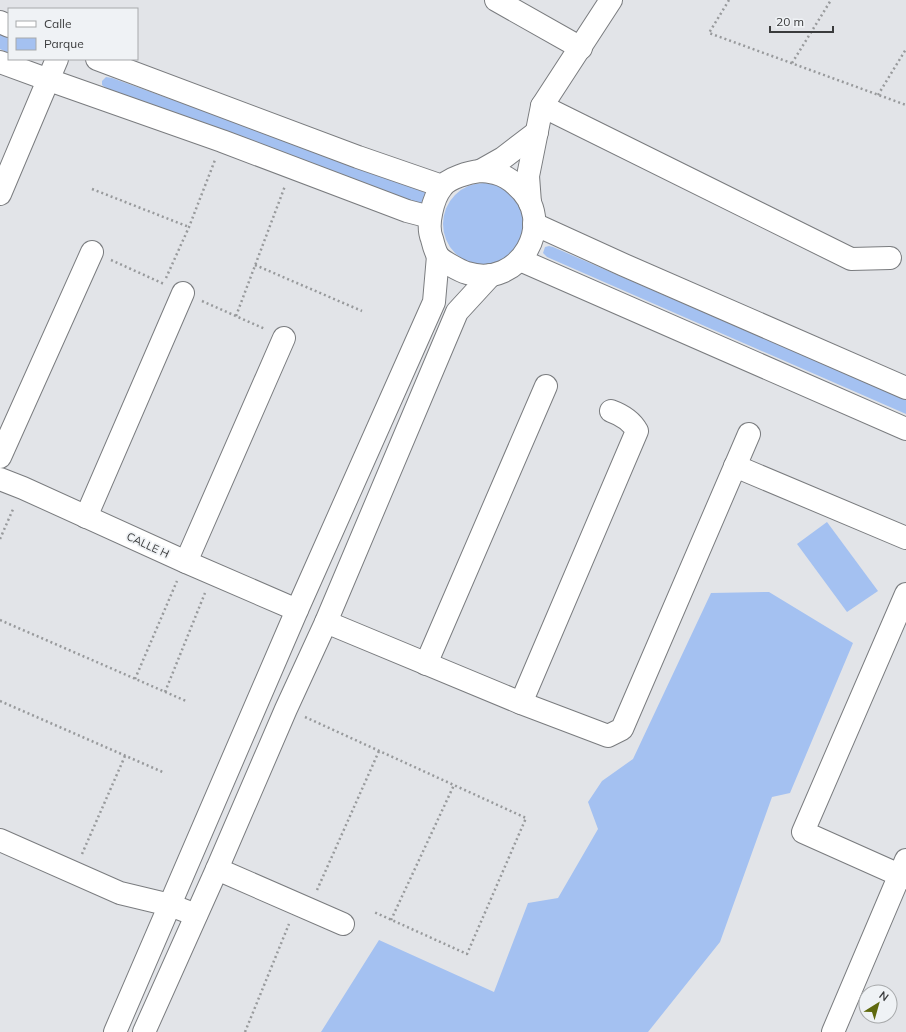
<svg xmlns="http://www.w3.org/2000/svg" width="906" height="1032" viewBox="0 0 906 1032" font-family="Mulish,sans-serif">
<rect width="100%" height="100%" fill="#e2e4e8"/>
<g fill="#a4c1f1">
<polygon points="0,34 9,37 9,53 0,49"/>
<polygon points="106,77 112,78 427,191 426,206 110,91 102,85 102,81"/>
<circle cx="484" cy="224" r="41"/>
<polygon points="549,246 553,247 906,400 906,414 547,257 543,253 545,247"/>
<polygon points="827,522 878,591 847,612 797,544"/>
<polygon points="769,592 853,643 790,793 772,797 720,942 648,1032 321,1032 379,940 494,992 528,903 558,898 598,829 588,802 602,781 633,759 711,593"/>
</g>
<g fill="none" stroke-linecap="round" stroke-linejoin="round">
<defs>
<g id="minor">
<polyline points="496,0 581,48"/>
<polyline points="542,106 851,259 890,258"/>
<polyline points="0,194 57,59"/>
<polyline points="0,457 92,252"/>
<polyline points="735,466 906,538"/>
<polyline points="0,479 23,488 186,562 297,610"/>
<polyline points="86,517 183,293"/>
<polyline points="186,562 284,338"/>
<polyline points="906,594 803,832 906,878"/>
<polyline points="326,622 521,703 608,736 622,729 749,434"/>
<polyline points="426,664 546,386"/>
<path d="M521 703 637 431C631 420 622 415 611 411"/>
<polyline points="0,840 120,893 170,905 196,915"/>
<polyline points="217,869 343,924"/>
<polyline points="833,1032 906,860"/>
</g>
<g id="tertiary">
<polyline points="0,22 9,26"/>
<polyline points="97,59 358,157 442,186"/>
<polyline points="0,62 49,80 222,141 407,211 430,217"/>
<path d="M480 171C485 171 491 172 495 173 503 175 510 179 516 185 559 221 520 290 467 273 460 271 442 261 438 256 436 253 433 243 432 239 426 225 433 198 442 187 448 178 470 172 480 171Z"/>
<polyline points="480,171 503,158 537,132"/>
<polyline points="530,203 528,176 542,106 611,0"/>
<polyline points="534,224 624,265 906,388"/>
<polyline points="520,260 906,429"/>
<polyline points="115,1032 297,610 434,302 438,256"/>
<polyline points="144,1032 217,869 286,709 326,622 457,312 491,275"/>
</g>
</defs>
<use href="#minor" stroke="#7a7c7f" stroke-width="24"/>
<use href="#tertiary" stroke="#7a7c7f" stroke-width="24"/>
<g stroke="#989a9c" stroke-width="2.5" stroke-dasharray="2 3" stroke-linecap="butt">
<polyline points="729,0 709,33 906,105"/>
<polyline points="792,63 831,0"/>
<polyline points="878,95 906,49"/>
<polyline points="92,189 189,227"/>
<polyline points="111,260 164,284"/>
<polyline points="255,265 362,311"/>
<polyline points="166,278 189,227 215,160"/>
<polyline points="202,301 265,329"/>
<polyline points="236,316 285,186"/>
<polyline points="0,539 14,507"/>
<polyline points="0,620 186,701"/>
<polyline points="135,679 177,581"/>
<polyline points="165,692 205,593"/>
<polyline points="0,701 165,773"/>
<polyline points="305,717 526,818 467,954 374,912"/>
<polyline points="82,854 125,756"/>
<polyline points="317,890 379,751"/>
<polyline points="391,920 454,785"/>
<polyline points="245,1032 289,924"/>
</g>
<use href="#minor" stroke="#fff" stroke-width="22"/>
<use href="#tertiary" stroke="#fff" stroke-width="22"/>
</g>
<g text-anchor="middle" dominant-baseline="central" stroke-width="3.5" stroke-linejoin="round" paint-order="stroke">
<g font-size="11" fill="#3a3b3c" stroke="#eff2f5">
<text transform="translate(148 545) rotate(25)">CALLE H</text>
</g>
</g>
<rect x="8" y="8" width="130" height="52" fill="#eff2f5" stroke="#a7a9ab"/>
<rect x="16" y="21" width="20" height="6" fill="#ffffff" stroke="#a7a9ab"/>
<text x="44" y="28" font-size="12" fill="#3a3b3c">Calle</text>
<rect x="16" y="38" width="20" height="12" fill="#a4c1f1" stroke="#a7a9ab"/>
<text x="44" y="48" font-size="12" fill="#3a3b3c">Parque</text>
<g transform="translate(878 1004) rotate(37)"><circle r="19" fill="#eff2f5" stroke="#a7a9ab"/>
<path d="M0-3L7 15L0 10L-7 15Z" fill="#5f690e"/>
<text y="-6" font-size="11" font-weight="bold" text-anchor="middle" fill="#3a3b3c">N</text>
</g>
<path d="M770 26v6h63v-6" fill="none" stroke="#3a3b3c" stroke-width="2"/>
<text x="776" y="26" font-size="12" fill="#3a3b3c" stroke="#eff2f5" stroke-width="3" paint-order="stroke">20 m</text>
</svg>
